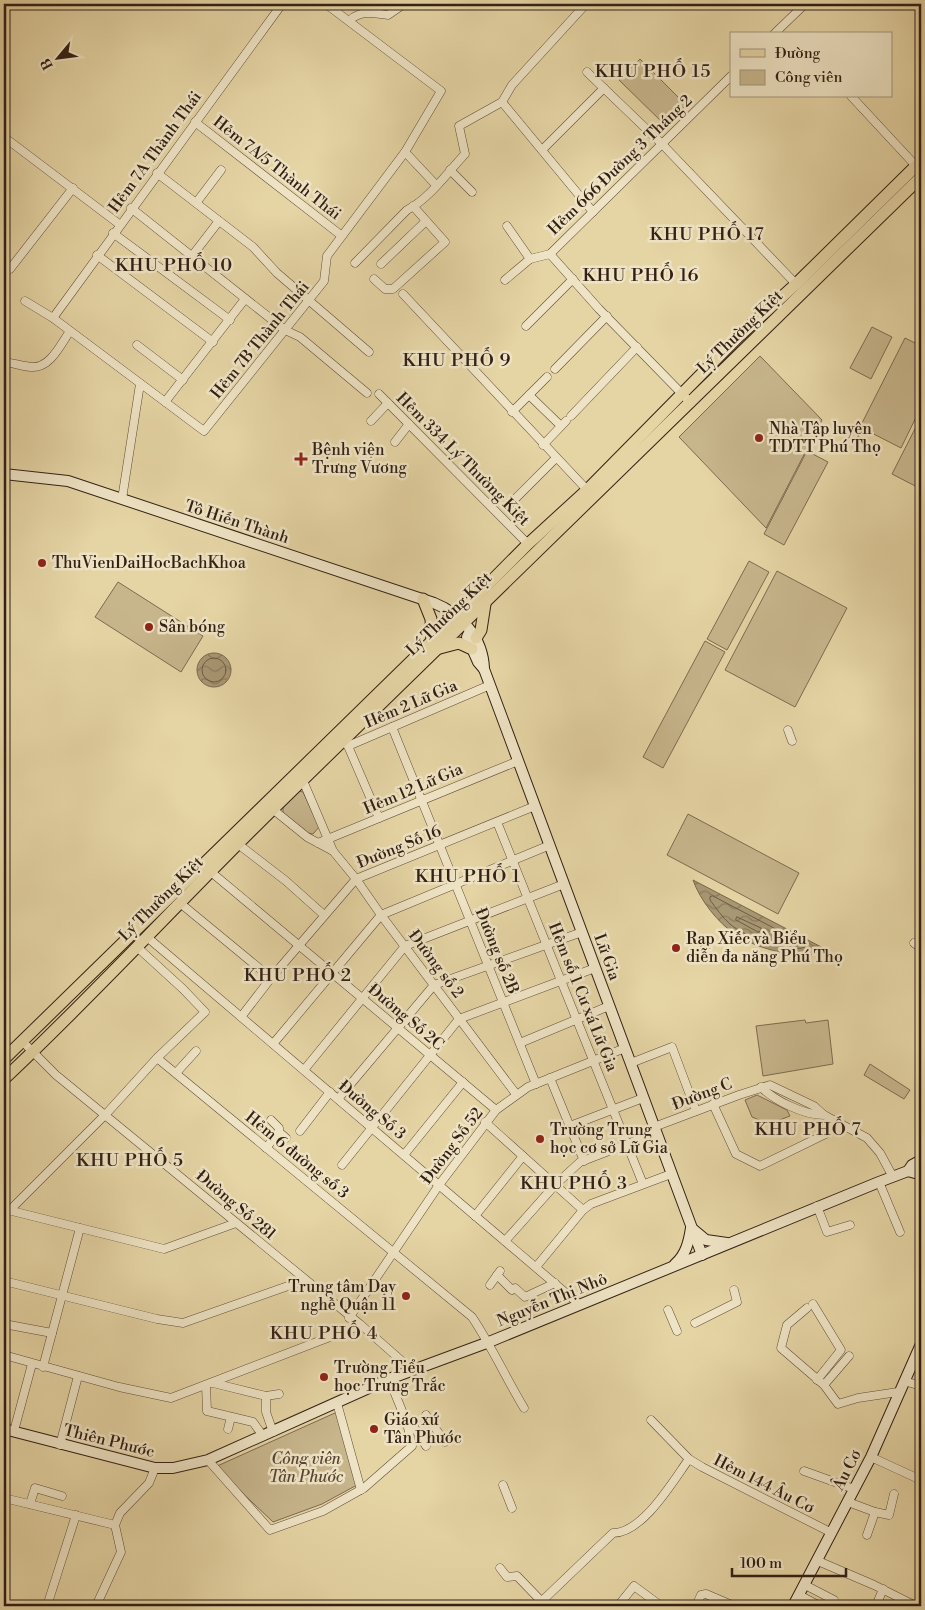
<svg xmlns="http://www.w3.org/2000/svg" width="925" height="1610" viewBox="0 0 925 1610" font-family="'Libre Bodoni',serif">
<defs>
<pattern id="water-waves" width="16" height="10" patternUnits="userSpaceOnUse" patternTransform="scale(1.25)"><rect width="16" height="10" fill="#a89773"/><path d="M0 5q4-4 8 0t8 0" fill="none" stroke="#897b5d"/></pattern>
</defs>
<rect width="100%" height="100%" fill="#e5d4a4"/>
<filter id="stains"><feTurbulence type="fractalNoise" baseFrequency=".004" numOctaves="4"/><feColorMatrix values="0 0 0 0 .2 0 0 0 0 .09 0 0 0 0 .02 0 0 0 .5 -.17"/></filter>
<radialGradient id="worn" r=".72"><stop offset=".6" stop-color="#630" stop-opacity="0"/><stop offset="1" stop-color="#630" stop-opacity=".3"/></radialGradient>
<g fill="#c7b58c" stroke="#7d6a50">
<polygon points="640,59 686,105 666,126 619,80"/>
<polygon points="872,327 892,337 871,379 850,368"/>
<polygon points="905,338 921,346 921,407 901,448 860,427"/>
<polygon points="760,356 822,420 766,528 679,437"/>
<polygon points="921,417 921,489 892,474"/>
<polygon points="807,451 828,462 784,545 764,534"/>
<polygon points="749,561 769,572 727,650 707,639"/>
<polygon points="777,571 847,608 795,707 725,670"/>
<polygon points="118,582 203,636 181,672 95,617"/>
<polygon points="705,641 725,652 663,768 643,757"/>
<polygon points="299,791 303,792 319,827 313,834 308,833 283,813 283,806"/>
<polygon points="688,814 799,873 778,914 667,855"/>
<polygon points="805,1020 806,1023 828,1020 833,1064 763,1076 756,1026"/>
<polygon points="870,1064 910,1090 904,1099 864,1075"/>
<polygon points="757,1095 787,1110 790,1116 769,1124 752,1117 745,1100"/>
<polygon points="337,1412 357,1485 322,1504 273,1522 215,1467"/>
</g>
<g fill="url(#water-waves)" stroke="#79674d">
<circle cx="214" cy="670" r="17"/>
<path d="M693 880 827 950 828 952C801 960 758 950 735 934 718 923 700 900 693 880Z"/>
</g>
<g fill="none" stroke-linecap="round" stroke-linejoin="round">
<g stroke="#6e5c44" stroke-width="1">
<circle cx="214" cy="670" r="12"/>
<path d="M713 896 804 944 805 947C789 954 743 936 730 924 722 917 716 908 710 900V897Z"/>
<polygon points="737,917 761,928 761,931 758,932 736,920"/>
</g>
<defs>
<g id="street">
<path d="M350 20C361 10 375 13 388 15L404 4"/>
<polyline points="774,34 805,4"/>
<polyline points="587,72 662,144 796,284"/>
<polyline points="851,96 916,166"/>
<polyline points="502,102 593,212"/>
<polyline points="195,122 342,236"/>
<polyline points="4,137 119,224"/>
<polyline points="542,150 604,88"/>
<polyline points="405,152 436,185"/>
<polyline points="450,170 472,192"/>
<polyline points="157,173 253,247 277,273 369,352"/>
<polyline points="196,203 221,170"/>
<polyline points="131,208 285,330 300,337 367,393"/>
<polyline points="507,226 530,259 550,254 599,309 691,403"/>
<polyline points="113,233 230,320"/>
<polyline points="550,254 731,76"/>
<polyline points="97,255 213,342"/>
<polyline points="192,256 219,221"/>
<path d="M355 263 407 210C429 199 448 172 465 154L459 126 502 102 512 85 586 4"/>
<polyline points="381,264 426,221"/>
<polyline points="10,269 73,188"/>
<polyline points="374,279 385,289 393,289 445,242 413,206"/>
<polyline points="505,280 530,259"/>
<polyline points="403,294 590,493"/>
<polyline points="25,301 53,318 204,431 324,281 327,256 405,152 441,91 326,4"/>
<polyline points="53,318 282,4"/>
<polyline points="526,326 573,279"/>
<polyline points="137,345 183,380"/>
<path d="M4 362C13 363 22 366 31 367 50 369 61 344 70 331"/>
<polyline points="555,369 607,316"/>
<polyline points="379,394 528,544"/>
<polyline points="529,395 561,426"/>
<polyline points="165,402 245,299"/>
<polyline points="512,412 547,377"/>
<polyline points="571,416 637,347"/>
<polyline points="371,421 388,403"/>
<polyline points="395,442 409,424"/>
<polyline points="543,445 566,421"/>
<polyline points="122,499 140,384"/>
<polyline points="510,504 556,458"/>
<polyline points="392,727 536,1084"/>
<polyline points="788,730 792,741"/>
<polyline points="344,741 348,746 490,685"/>
<polyline points="348,746 379,818"/>
<polyline points="301,776 333,851 356,879 381,915 516,1094"/>
<polyline points="270,807 307,837 333,851"/>
<polyline points="497,822 643,1184"/>
<polyline points="318,843 518,761"/>
<polyline points="238,844 286,881 324,915"/>
<polyline points="211,872 496,1110"/>
<polyline points="180,903 271,978"/>
<polyline points="147,937 580,1305"/>
<polyline points="914,943 921,948"/>
<path d="M137 947 183 989 205 1012 157 1058 472 1317C492 1347 506 1378 524 1408"/>
<polyline points="241,1017 271,978 356,879 535,806"/>
<polyline points="22,1041 56,1075 361,1325 412,1370"/>
<polyline points="520,1043 609,1006"/>
<polyline points="273,1044 381,915 550,845"/>
<polyline points="631,1063 672,1047 696,1111"/>
<polyline points="304,1070 405,946 564,884"/>
<polyline points="176,1073 196,1051"/>
<polyline points="550,1078 584,1161"/>
<path d="M761 1087C775 1101 804 1115 824 1115"/>
<polyline points="338,1099 434,985 582,932"/>
<polyline points="713,1104 736,1154 760,1166 842,1126"/>
<polyline points="271,1120 279,1128 279,1132 286,1138"/>
<polyline points="485,1122 583,1210"/>
<polyline points="570,1126 643,1098"/>
<polyline points="654,1127 739,1095 770,1085 814,1106 824,1115 867,1138 880,1153 893,1177"/>
<polyline points="300,1131 330,1092"/>
<polyline points="266,1148 279,1132"/>
<polyline points="404,1155 463,1082"/>
<polyline points="342,1165 459,1019 595,968"/>
<polyline points="879,1182 900,1232"/>
<polyline points="817,1206 827,1232 850,1225"/>
<polyline points="4,1209 164,1249 236,1223"/>
<polyline points="10,1210 106,1114 157,1058"/>
<polyline points="475,1216 523,1156"/>
<polyline points="505,1241 555,1185 580,1162 656,1133"/>
<polyline points="536,1267 583,1210 591,1204 671,1174"/>
<polyline points="497,1275 512,1290 515,1288 525,1297 555,1283"/>
<polyline points="4,1281 157,1319 183,1323 305,1280"/>
<polyline points="490,1285 500,1271"/>
<polyline points="813,1304 841,1350 817,1380"/>
<polyline points="807,1308 787,1325 781,1348 824,1385 838,1404 858,1398 898,1392"/>
<polyline points="668,1310 677,1331"/>
<polyline points="349,1318 439,1185 496,1110 528,1087 625,1048"/>
<polyline points="695,1323 737,1302 734,1290"/>
<polyline points="4,1324 52,1333"/>
<polyline points="4,1355 119,1387 171,1398 361,1325"/>
<polyline points="43,1367 80,1228"/>
<polyline points="904,1381 921,1386"/>
<polyline points="213,1383 266,1396 279,1394"/>
<polyline points="206,1385 207,1411 253,1422 263,1436"/>
<polyline points="824,1385 849,1356"/>
<polyline points="266,1396 266,1412 273,1432"/>
<polyline points="337,1403 361,1490"/>
<polyline points="426,1415 445,1442"/>
<polyline points="651,1420 689,1459 702,1467 832,1533"/>
<polyline points="411,1422 426,1446"/>
<polyline points="228,1429 231,1417"/>
<polyline points="14,1431 32,1364"/>
<polyline points="60,1445 78,1376"/>
<polyline points="871,1457 921,1480"/>
<polyline points="208,1460 270,1530 323,1511 364,1488 412,1446 407,1423 389,1379"/>
<polyline points="804,1471 854,1489"/>
<polyline points="503,1485 512,1508"/>
<polyline points="4,1498 115,1525"/>
<polyline points="848,1502 875,1512"/>
<polyline points="30,1504 35,1488 62,1496"/>
<polyline points="867,1535 875,1512 889,1515 894,1494"/>
<polyline points="818,1561 874,1585 916,1606"/>
<polyline points="500,1568 507,1577 517,1576 546,1606"/>
<polyline points="805,1585 834,1600"/>
<polyline points="799,1595 820,1606"/>
<path d="M541 1602 613 1533C643 1533 673 1481 689 1459"/>
<polyline points="47,1606 76,1515"/>
<polyline points="96,1606 121,1552 115,1525 120,1513 149,1483 155,1468"/>
<polyline points="618,1606 634,1586 657,1603 656,1606"/>
<polyline points="696,1606 701,1595 706,1594 734,1606"/>
<polyline points="876,1606 883,1589"/>
</g>
<g id="secondary">
<path d="M4 474 68 481 434 603C461 614 483 637 484 669L702 1255"/>
<polyline points="470,631 467,637 478,662 484,669"/>
<polyline points="908,1171 912,1165 921,1160"/>
<polyline points="694,1230 706,1240 727,1243"/>
<path d="M675 1264C686 1255 689 1241 691 1228"/>
<polyline points="4,1429 155,1468 173,1468 208,1460 389,1379 489,1342 879,1182 908,1171 915,1173 921,1171"/>
<polyline points="793,1606 871,1457 921,1344"/>
</g>
<g id="primary">
<polyline points="423,599 431,619 432,641"/>
<polyline points="476,638 481,630 485,604"/>
<polyline points="440,648 459,643 472,649"/>
<polyline points="4,1059 432,641 528,544 587,490 738,337 796,284 921,161"/>
<path d="M4 1079C97 992 182 898 273 809 489 598 706 388 921 177"/>
</g>
</defs>
<use href="#street" stroke="#604d39" stroke-width="9"/>
<use href="#secondary" stroke="#332015" stroke-width="12"/>
<use href="#primary" stroke="#332015" stroke-width="13"/>
<use href="#street" stroke="#eee3c4" stroke-width="8"/>
<use href="#secondary" stroke="#eee3c4" stroke-width="10"/>
<use href="#primary" stroke="#e5d4a4" stroke-width="11"/>
</g>
<g fill="#8f2418" stroke="#eee3c4" stroke-width="2">
<circle cx="759" cy="438" r="5"/>
<path d="M298.5 451.5h5v5h5v5h-5v5h-5v-5h-5v-5h5z"/>
<circle cx="42" cy="563" r="5"/>
<circle cx="149" cy="627" r="5"/>
<circle cx="676" cy="948" r="5"/>
<circle cx="540" cy="1139" r="5"/>
<circle cx="406" cy="1296" r="5"/>
<circle cx="324" cy="1377" r="5"/>
<circle cx="374" cy="1429" r="5"/>
</g>
<g text-anchor="middle" dominant-baseline="central" stroke-width="5" stroke-linejoin="round" paint-order="stroke">
<g font-size="16" fill="#332015" stroke="#eee3c4">
<text transform="translate(155 152) rotate(-54)">Hẻm 7A Thành Thái</text>
<text transform="translate(620 165) rotate(-44)">Hẻm 666 Đường 3 Tháng 2</text>
<text transform="translate(277 168) rotate(38)">Hẻm 7A/5 Thành Thái</text>
<text transform="translate(740 332) rotate(-44)">Lý Thường Kiệt</text>
<text transform="translate(260 340) rotate(-51)">Hẻm 7B Thành Thái</text>
<text transform="translate(463 459) rotate(45)">Hẻm 334 Lý Thường Kiệt</text>
<text transform="translate(237 522) rotate(18)">Tô Hiến Thành</text>
<text transform="translate(449 614) rotate(-44)">Lý Thường Kiệt</text>
<text transform="translate(411 704) rotate(-23)">Hẻm 2 Lữ Gia</text>
<text transform="translate(413 789) rotate(-23)">Hẻm 12 Lữ Gia</text>
<text transform="translate(399 847) rotate(-22)">Đường Số 16</text>
<text transform="translate(161 899) rotate(-45)">Lý Thường Kiệt</text>
<text transform="translate(497 951) rotate(68)">Đường số 2B</text>
<text transform="translate(607 957) rotate(70)">Lữ Gia</text>
<text transform="translate(436 964) rotate(53)">Đường số 2</text>
<text transform="translate(583 997) rotate(68)">Hẻm số 1 Cư xá Lữ Gia</text>
<text transform="translate(406 1017) rotate(40)">Đường Số 2C</text>
<text transform="translate(702 1094) rotate(-21)">Đường C</text>
<text transform="translate(372 1110) rotate(40)">Đường Số 3</text>
<text transform="translate(452 1146) rotate(-53)">Đường Số 52</text>
<text transform="translate(297 1155) rotate(39)">Hẻm 6 đường số 3</text>
<text transform="translate(236 1205) rotate(40)">Đường Số 281</text>
<text transform="translate(552 1300) rotate(-22)">Nguyễn Thị Nhỏ</text>
<text transform="translate(109 1441) rotate(14)">Thiên Phước</text>
<text transform="translate(847 1470) rotate(-63)">Âu Cơ</text>
<text transform="translate(764 1484) rotate(27)">Hẻm 144 Âu Cơ</text>
</g>
<g font-size="16" fill="#332015" stroke="#eee3c4" text-anchor="start">
<text x="769" y="429">Nhà Tập luyện<tspan x="769" dy="18">TDTT Phú Thọ</tspan></text>
<text x="312" y="450">Bệnh viện<tspan x="312" dy="18">Trưng Vương</tspan></text>
<text x="52" y="563">ThuVienDaiHocBachKhoa</text>
<text x="159" y="627">Sân bóng</text>
<text x="686" y="939">Rạp Xiếc và Biểu<tspan x="686" dy="18">diễn đa năng Phú Thọ</tspan></text>
<text x="550" y="1130">Trường Trung<tspan x="550" dy="18">học cơ sở Lữ Gia</tspan></text>
<text x="396" y="1287" text-anchor="end">Trung tâm Dạy<tspan x="396" dy="18">nghề Quận 11</tspan></text>
<text x="334" y="1368">Trường Tiểu<tspan x="334" dy="18">học Trưng Trắc</tspan></text>
<text x="384" y="1420">Giáo xứ<tspan x="384" dy="18">Tân Phước</tspan></text>
</g>
<g font-size="16" font-style="italic" fill="#584533" stroke="#eee3c4">
<text x="306" y="1459">Công viên<tspan x="306" dy="18">Tân Phước</tspan></text>
</g>
<g font-size="18" letter-spacing="1" fill="#332015" stroke="#eee3c4">
<text x="653" y="71">KHU PHỐ 15</text>
<text x="707" y="234">KHU PHỐ 17</text>
<text x="174" y="265">KHU PHỐ 10</text>
<text x="641" y="275">KHU PHỐ 16</text>
<text x="457" y="360">KHU PHỐ 9</text>
<text x="468" y="876">KHU PHỐ 1</text>
<text x="298" y="975">KHU PHỐ 2</text>
<text x="808" y="1129">KHU PHỐ 7</text>
<text x="130" y="1160">KHU PHỐ 5</text>
<text x="574" y="1183">KHU PHỐ 3</text>
<text x="324" y="1333">KHU PHỐ 4</text>
</g>
</g>
<rect width="925" height="1610" fill="none" stroke="#e5d4a4" stroke-width="20"/>
<rect x="5" y="5" width="915" height="1600" fill="none" stroke="#332015" stroke-width="2.5"/>
<rect x="10" y="10" width="905" height="1590" fill="none" stroke="#332015"/>
<rect x="730" y="32" width="162" height="65" fill="#eee3c4" stroke="#a3957e"/>
<rect x="740" y="49" width="25" height="8" fill="#e5d4a4" stroke="#a3957e"/>
<text x="775" y="58" font-size="15" fill="#332015">Đường</text>
<rect x="740" y="70" width="25" height="15" fill="#c7b58c" stroke="#a3957e"/>
<text x="775" y="82" font-size="15" fill="#332015">Công viên</text>
<g transform="translate(58 58) rotate(241)" stroke="#eee3c4" stroke-width="4" paint-order="stroke">
<path d="M0-4L9 19L0 12L-9 19Z" fill="#332015"/>
<text y="-8" font-size="14" font-weight="bold" text-anchor="middle" fill="#332015">B</text>
</g>
<path d="M732 1568v8h114v-8" fill="none" stroke="#332015" stroke-width="2.5"/>
<text x="740" y="1568" font-size="15" fill="#332015" stroke="#eee3c4" stroke-width="4" paint-order="stroke">100 m</text>
<rect width="100%" height="100%" filter="url(#stains)"/>
<rect width="100%" height="100%" fill="url(#worn)"/>
</svg>
